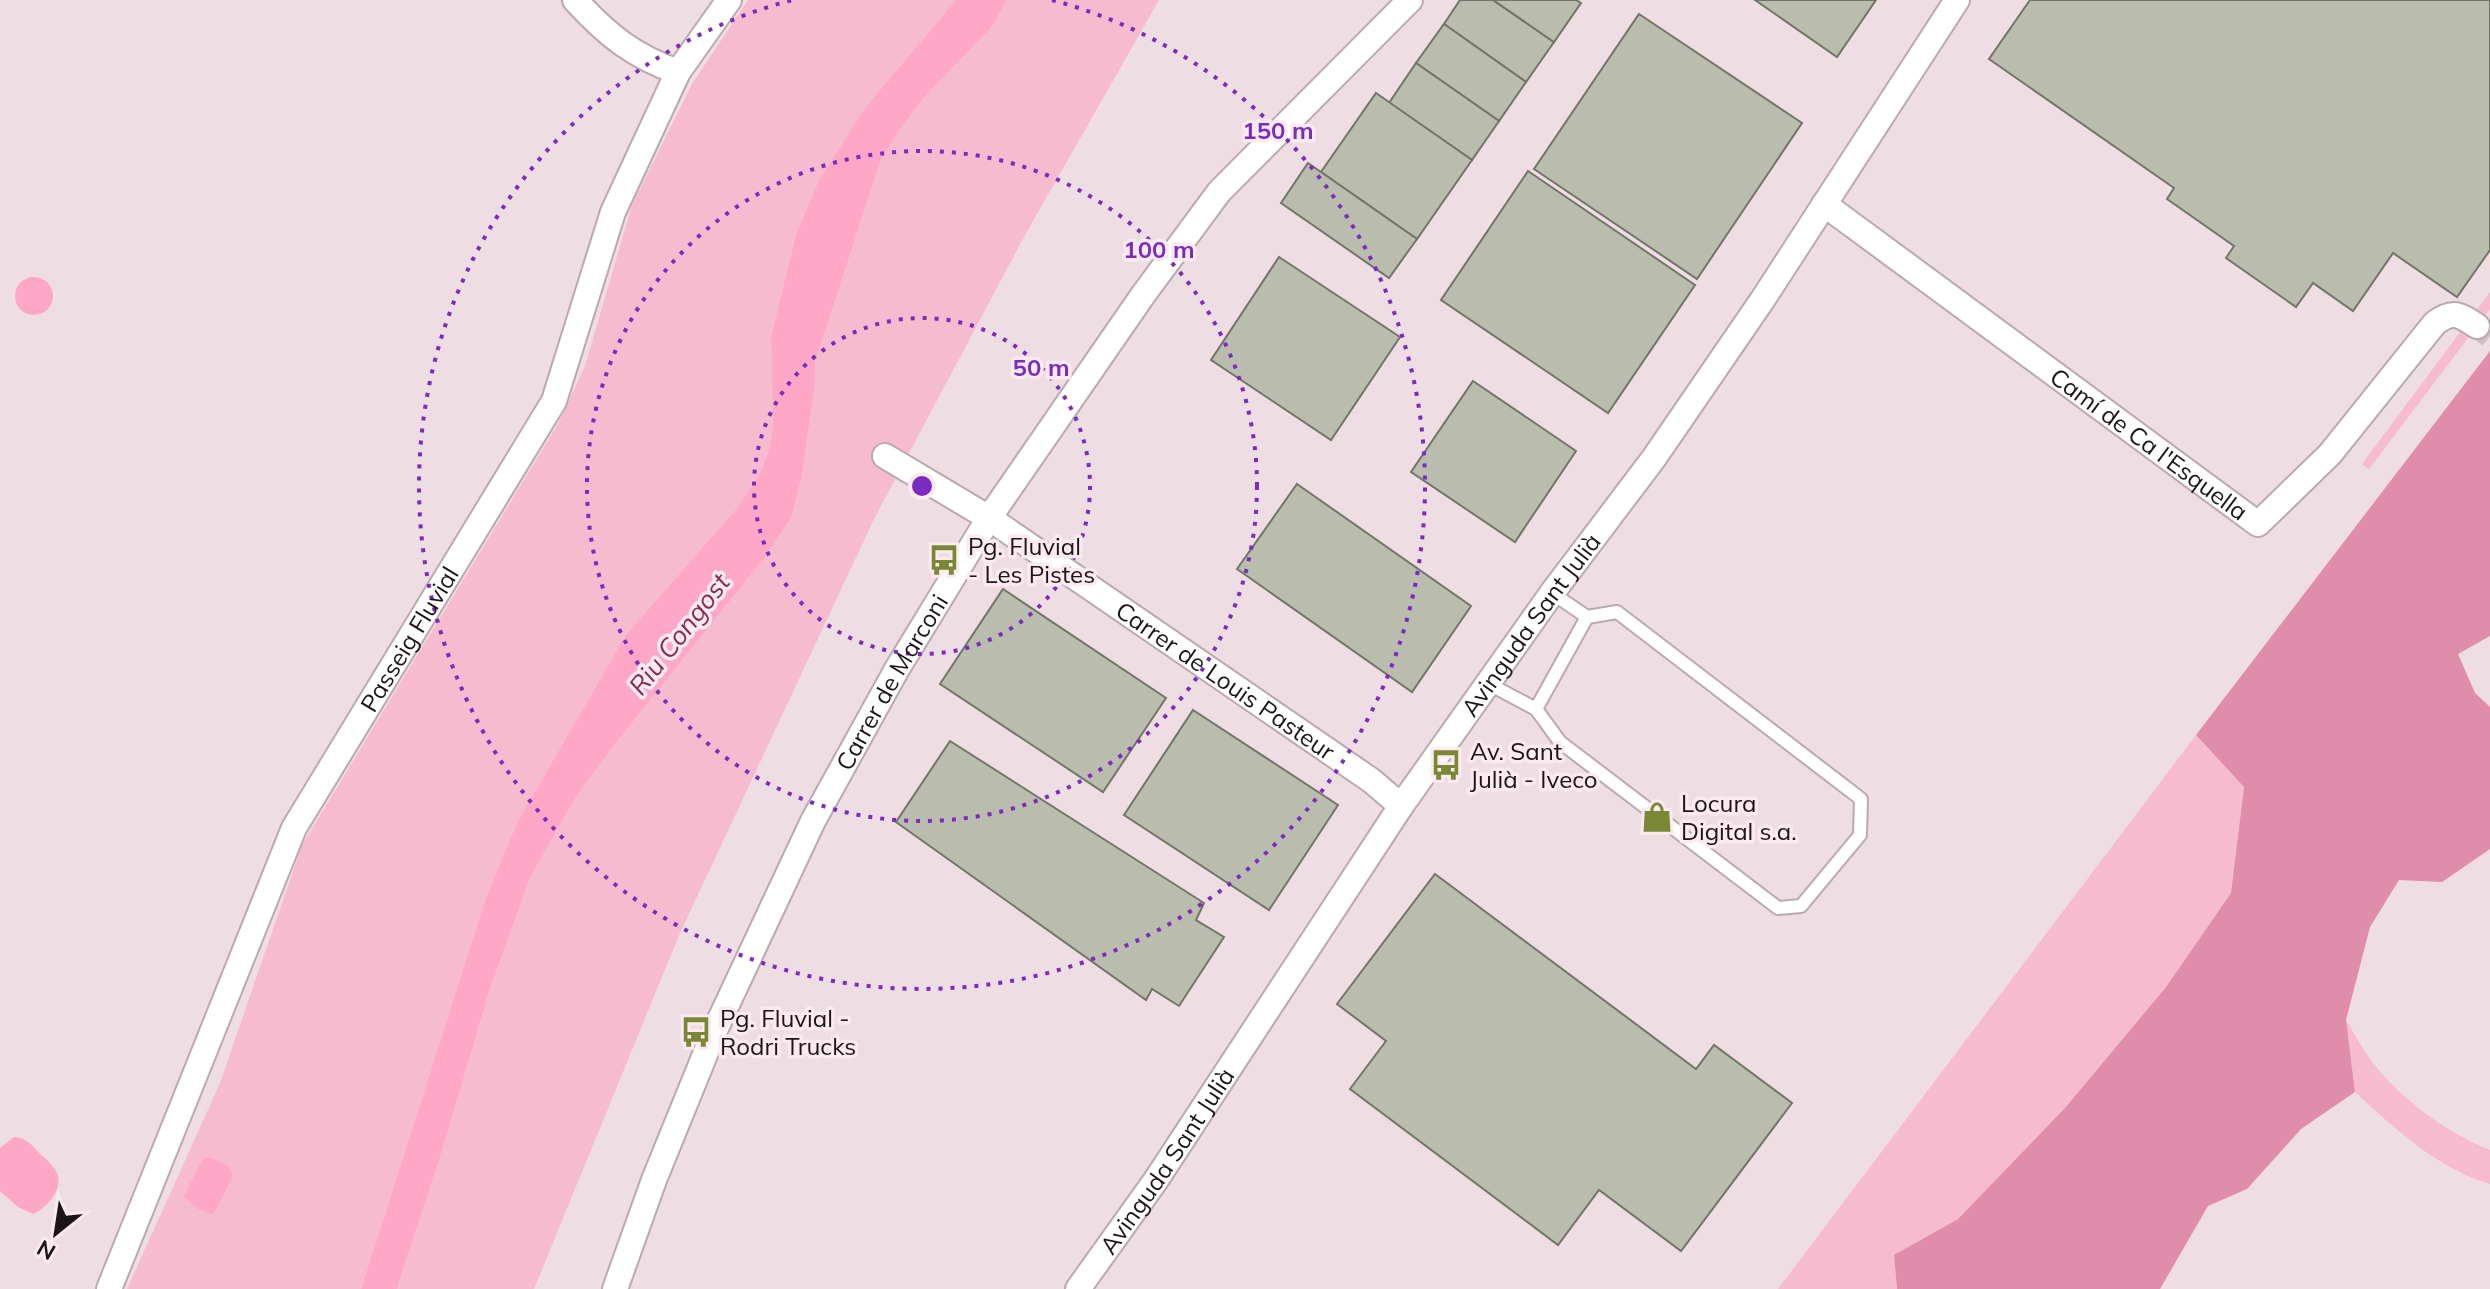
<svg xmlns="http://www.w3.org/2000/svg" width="2490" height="1289" viewBox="0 0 2490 1289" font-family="Mulish,sans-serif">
<rect width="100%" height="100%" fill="#eedde2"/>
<g fill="#f7bbd0">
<polygon points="748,0 956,0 864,109 819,180 796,234 771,337 773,425 769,450 761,471 738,507 625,636 518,821 487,896 361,1289 127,1289 220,1083 302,845 558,424 585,366 632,205 692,84"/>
<polygon points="1007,0 1159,0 1025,235 874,519 680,933 534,1289 397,1289 442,1151 490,989 530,878 574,800 615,744 765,557 791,518 802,476 815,384 815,362 881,160 900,129 926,95 992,27"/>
<polygon points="2490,292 2490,309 2369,469 2362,464"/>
<polygon points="2196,735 2244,787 2231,893 2166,987 2065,1108 1958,1219 1894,1255 1897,1289 1778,1289"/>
<path d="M2346 1020C2355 1035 2363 1050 2373 1063 2402 1100 2447 1133 2490 1150V1184C2438 1169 2394 1128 2355 1092Z"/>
</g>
<polygon fill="#e08cab" points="2490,351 2490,636 2458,654 2475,693 2490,707 2490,849 2442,882 2399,880 2370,927 2346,1020 2355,1092 2301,1129 2247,1189 2208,1206 2160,1289 1897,1289 1894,1255 1958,1219 2065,1108 2166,987 2231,893 2244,787 2196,735"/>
<g fill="#fea7c7">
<polygon points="956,0 1007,0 992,27 926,95 900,129 881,160 815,362 815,384 802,476 791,518 765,557 615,744 574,800 530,878 490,989 442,1151 397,1289 361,1289 487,895 518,821 625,636 738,507 761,471 769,450 773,425 771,337 796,234 819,180 864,109"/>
<circle cx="34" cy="296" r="19"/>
<path d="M14 1137C26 1137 32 1145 40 1154 46 1159 54 1166 57 1173 64 1189 46 1209 33 1214L18 1207 0 1191V1148Z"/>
<path d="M203 1158C213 1156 230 1164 233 1175L217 1208 212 1214 198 1209 184 1197Z"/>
</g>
<g fill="#babdae" stroke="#727568" stroke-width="2">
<polygon points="1460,0 1493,0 1554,42 1526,82 1444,24"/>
<polygon points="1493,0 1576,0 1581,3 1554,42"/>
<polygon points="1755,0 1876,0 1837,57"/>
<polygon points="2030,0 2490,0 2490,250 2457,297 2393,253 2353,311 2313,283 2296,307 2226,258 2234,246 2167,199 2174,188 1989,59"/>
<polygon points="1639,14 1802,123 1697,279 1534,169"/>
<polygon points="1444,24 1526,82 1499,121 1416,63"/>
<polygon points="1416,63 1499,121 1472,160 1389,103"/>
<polygon points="1376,93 1472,160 1417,239 1321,172"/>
<polygon points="1308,163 1417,239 1389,278 1281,203"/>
<polygon points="1528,171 1695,285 1608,413 1441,300"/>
<polygon points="1279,257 1400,337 1331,440 1211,360"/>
<polygon points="1473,381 1576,451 1515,542 1411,472"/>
<polygon points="1297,484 1471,606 1412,692 1237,569"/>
<polygon points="1003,589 1166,698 1103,792 940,684"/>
<polygon points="1193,710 1338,805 1269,910 1124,815"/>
<polygon points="950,741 1204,903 1196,920 1224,937 1179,1006 1152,989 1146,1000 896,822"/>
<polygon points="1435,874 1696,1069 1714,1045 1792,1103 1681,1251 1599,1190 1558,1245 1350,1089 1386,1041 1337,1004"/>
</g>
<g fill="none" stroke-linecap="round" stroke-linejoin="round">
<polyline stroke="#cebfc4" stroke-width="24" stroke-dasharray="24 12" stroke-linecap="butt" points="2477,326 2490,336"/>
<defs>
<g id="service">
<polyline points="1487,683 1536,709 1560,742 1778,908 1801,906 1860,835 1861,799 1617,612 1587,617 1552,593"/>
<polyline points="1536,709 1587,617"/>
</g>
<g id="minor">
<path d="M575 0C607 35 633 56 678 72"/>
<path id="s1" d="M1824 204 2258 524 2330 454 2435 323C2453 310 2459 314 2477 326"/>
<path id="s2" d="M885 456 989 518 1372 781 1401 806"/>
<path id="s3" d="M109 1289 294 828 554 401 613 212 678 72 729 0"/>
<path id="s4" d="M615 1289 654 1180 715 1030 813 821 897 669 989 518 1143 295 1219 192 1410 0"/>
<path id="s5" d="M1078 1289 1156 1180 1401 806 1552 593 1654 458 1763 299 1957 0"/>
</g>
</defs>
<use href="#service" stroke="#baaaaf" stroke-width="16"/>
<use href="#minor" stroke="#baaaaf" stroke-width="28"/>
<use href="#service" stroke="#fff" stroke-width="12"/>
<use href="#minor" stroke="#fff" stroke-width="24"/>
</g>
<g fill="none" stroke="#7b2cbf" stroke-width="4" stroke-dasharray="4 8">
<circle cx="922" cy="486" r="168"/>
<circle cx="922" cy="486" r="335"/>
<path d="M1052 0A503 503 0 1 1 792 0"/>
</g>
<defs>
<symbol id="bus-bare" viewBox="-9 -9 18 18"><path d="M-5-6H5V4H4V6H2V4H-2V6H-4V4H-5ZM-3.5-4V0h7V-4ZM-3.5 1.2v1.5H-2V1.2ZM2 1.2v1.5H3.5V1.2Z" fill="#7a8735" stroke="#fbeaef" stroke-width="2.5" paint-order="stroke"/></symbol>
<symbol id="shop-bare" viewBox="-9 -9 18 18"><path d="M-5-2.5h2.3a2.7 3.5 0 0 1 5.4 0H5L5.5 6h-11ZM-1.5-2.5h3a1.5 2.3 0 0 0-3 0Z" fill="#7a8735" stroke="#fbeaef" stroke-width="2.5" paint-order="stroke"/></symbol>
</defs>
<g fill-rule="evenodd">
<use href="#bus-bare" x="922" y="538" width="44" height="44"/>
<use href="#bus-bare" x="1424" y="743" width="44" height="44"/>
<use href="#shop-bare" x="1635" y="795" width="44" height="44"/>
<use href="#bus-bare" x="674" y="1010" width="44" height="44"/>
</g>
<g text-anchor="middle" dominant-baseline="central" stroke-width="7" stroke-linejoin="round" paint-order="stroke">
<g font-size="24" fill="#1b1517" stroke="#fbeaef">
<text stroke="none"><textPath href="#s1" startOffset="404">Camí de Ca l'Esquella</textPath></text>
<text stroke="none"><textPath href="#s5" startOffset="804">Avinguda Sant Julià</textPath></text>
<text stroke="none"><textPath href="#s3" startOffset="718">Passeig Fluvial</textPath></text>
<text stroke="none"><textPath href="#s2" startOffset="408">Carrer de Louis Pasteur</textPath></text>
<text stroke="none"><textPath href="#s4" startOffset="668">Carrer de Marconi</textPath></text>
<text stroke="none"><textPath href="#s5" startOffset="156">Avinguda Sant Julià</textPath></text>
</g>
<g font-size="24" fill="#1b1517" stroke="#fbeaef" text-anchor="start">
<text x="968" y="546">Pg. Fluvial<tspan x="968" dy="28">- Les Pistes</tspan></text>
<text x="1470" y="751">Av. Sant<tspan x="1470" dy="28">Julià - Iveco</tspan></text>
<text x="1681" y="803">Locura<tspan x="1681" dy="28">Digital s.a.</tspan></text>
<text x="720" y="1018">Pg. Fluvial -<tspan x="720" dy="28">Rodri Trucks</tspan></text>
</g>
<g font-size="26" font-style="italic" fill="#8b2956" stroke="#fbeaef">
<text transform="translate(679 634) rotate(-52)">Riu Congost</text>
</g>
</g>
<circle cx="922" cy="486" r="12" fill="#7b2cbf" stroke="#fbeaef" stroke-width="4"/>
<g font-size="24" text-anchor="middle" font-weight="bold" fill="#7b2cbf" stroke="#fbeaef" stroke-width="7" stroke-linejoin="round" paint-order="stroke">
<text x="1278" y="139">150 m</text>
<text x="1159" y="258">100 m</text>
<text x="1041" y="376">50 m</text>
</g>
<g transform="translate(56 1233) rotate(210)" stroke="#fbeaef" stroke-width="6" paint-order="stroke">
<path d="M0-6L14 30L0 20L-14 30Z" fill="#1b1517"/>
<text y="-12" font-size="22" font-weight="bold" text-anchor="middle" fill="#1b1517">N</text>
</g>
</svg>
